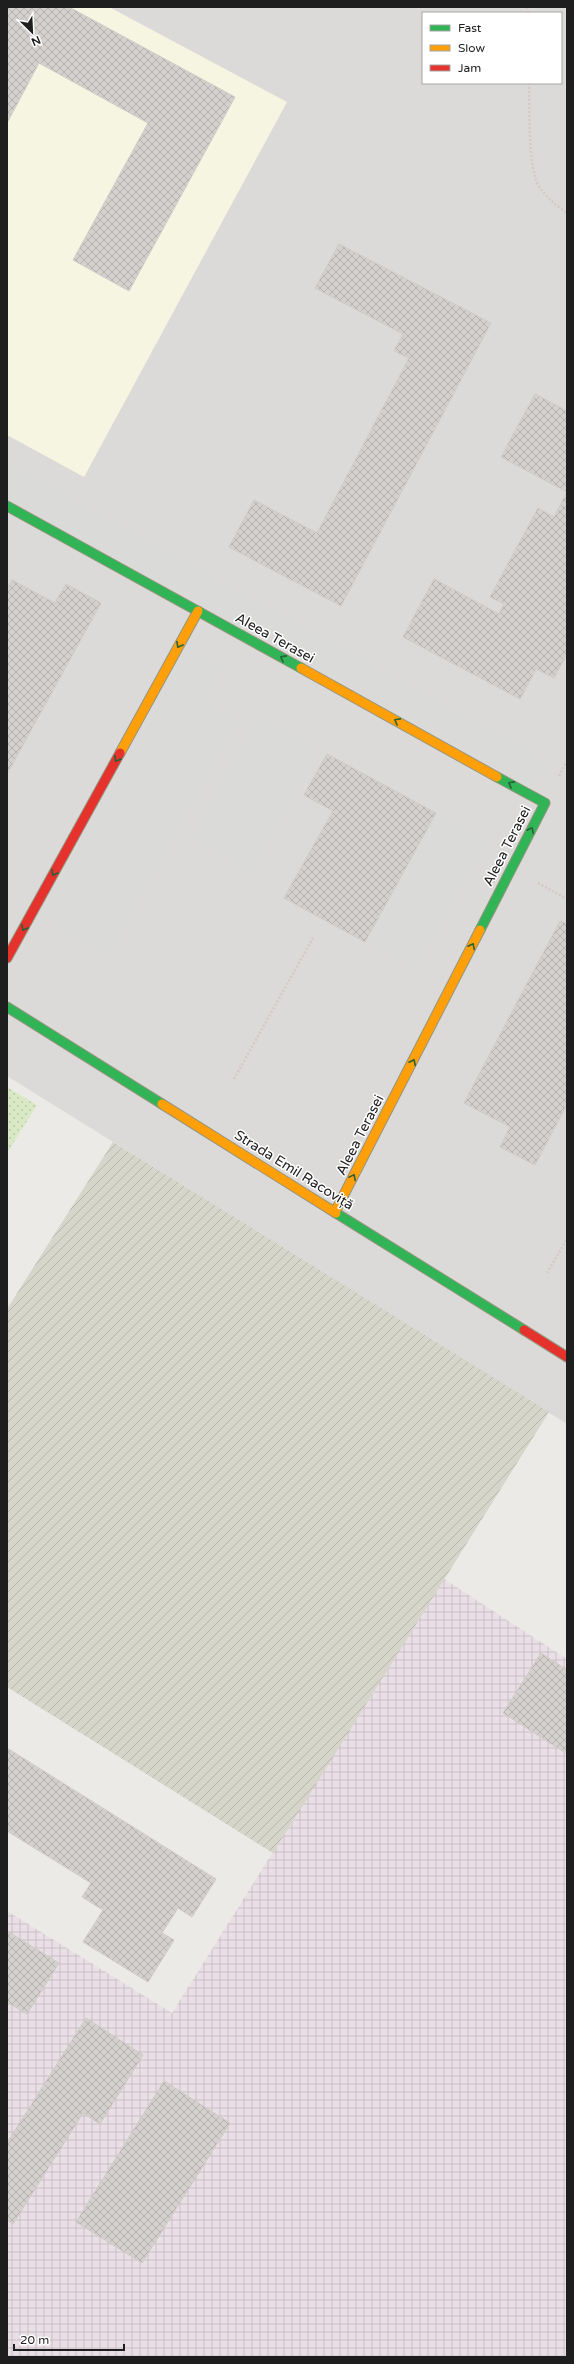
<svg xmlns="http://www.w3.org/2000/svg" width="574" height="2364" viewBox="0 0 574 2364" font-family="'Varela Round',sans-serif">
<defs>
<pattern id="industrial-grid" width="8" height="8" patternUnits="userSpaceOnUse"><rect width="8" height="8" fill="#eadfe6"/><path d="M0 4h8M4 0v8" fill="none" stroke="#c8bfc5"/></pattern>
<pattern id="construction-furrows" width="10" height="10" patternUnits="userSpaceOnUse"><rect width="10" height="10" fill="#d5d5c9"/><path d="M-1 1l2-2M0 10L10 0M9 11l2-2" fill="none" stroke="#b6b6ac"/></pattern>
<pattern id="garden-dots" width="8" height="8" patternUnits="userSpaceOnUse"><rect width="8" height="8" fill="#d9e9c6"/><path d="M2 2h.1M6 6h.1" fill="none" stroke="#bac7aa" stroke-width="1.8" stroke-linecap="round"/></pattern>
<pattern id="building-cross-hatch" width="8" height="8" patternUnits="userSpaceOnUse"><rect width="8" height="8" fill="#d3d0ce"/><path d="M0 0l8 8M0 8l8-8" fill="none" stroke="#b5b2b0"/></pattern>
</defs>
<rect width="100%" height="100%" fill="#eceae7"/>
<path fill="#dbdad8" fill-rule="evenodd" d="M7 7H567V1424L7 1076ZM423 13H561V83H423Z"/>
<polygon fill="url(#industrial-grid)" points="444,1579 567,1659 567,2357 7,2357 7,1911 172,2013"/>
<polygon fill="#f6f5e2" points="7,7 109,7 287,102 84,477 7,435"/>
<g fill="#dadad8">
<polygon points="7,462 549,761 534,787 7,497"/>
<polygon points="189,648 224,667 205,701 239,719 108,955 39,917"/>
<polygon points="258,716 319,749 251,873 190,839"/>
<polygon points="436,813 487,841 416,970 365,942"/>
</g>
<polygon fill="url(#construction-furrows)" points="113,1142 549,1412 273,1853 7,1687 7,1309"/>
<polygon fill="url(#garden-dots)" points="7,1087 37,1105 7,1153"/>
<g fill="url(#building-cross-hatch)" stroke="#cfccc8">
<polygon points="7,7 69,7 235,97 129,291 73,260 148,123 39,63 7,123"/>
<polygon points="339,244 491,323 341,606 229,547 254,500 317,533 409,358 394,351 403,334 315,288"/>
<polygon points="535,394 567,411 567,654 554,678 536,669 520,699 403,637 434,579 499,614 504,604 490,597 538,508 554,517 567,492 501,457"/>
<polygon points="12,580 55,603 66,584 101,603 7,774 7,589"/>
<polygon points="327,754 436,813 365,942 284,898 333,811 304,795"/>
<polygon points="560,921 567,924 567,1104 535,1165 500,1147 510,1127 464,1103"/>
<polygon points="541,1653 567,1670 567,1754 503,1713"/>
<polygon points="7,1748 216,1879 192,1917 178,1908 162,1933 174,1940 148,1982 83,1942 103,1910 82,1897 91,1883 7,1831"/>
<polygon points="7,1931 59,1963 27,2014 7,2002"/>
<polygon points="86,2018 143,2055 100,2124 83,2113 13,2224 7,2220 7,2143"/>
<polygon points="164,2081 230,2123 142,2263 76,2222"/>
</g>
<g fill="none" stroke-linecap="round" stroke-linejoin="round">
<defs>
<g id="fast">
<polyline points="7,506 301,668"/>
<polyline points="480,930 545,803 497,777"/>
<polyline points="7,1007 162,1104"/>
<polyline points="336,1213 524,1330"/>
</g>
<g id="slow">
<polyline points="301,668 497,777"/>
<polyline points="120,753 198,611"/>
<polyline points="162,1104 336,1213"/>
<polyline points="335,1212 480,930"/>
</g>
<g id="jam">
<polyline points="7,958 120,753"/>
<polyline points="524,1330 567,1357"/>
</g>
</defs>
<use href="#fast" stroke="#95957f" stroke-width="11"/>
<use href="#slow" stroke="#95957f" stroke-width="11"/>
<use href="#jam" stroke="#95957f" stroke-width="11"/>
<g stroke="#d6c8c6" stroke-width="2.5" stroke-dasharray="2 2" stroke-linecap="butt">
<polyline points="527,7 528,13"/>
<path d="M529 83C530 108 527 169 540 188 547 198 557 206 567 213"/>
<polyline points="559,776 567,761"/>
<polyline points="538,883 567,899"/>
<polyline points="234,1079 314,936"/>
<polyline points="547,1273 567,1239"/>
</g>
<use href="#fast" stroke="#30b455" stroke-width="9"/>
<use href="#slow" stroke="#ff9f0a" stroke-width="9"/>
<use href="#jam" stroke="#e5322d" stroke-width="9"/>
</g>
<defs><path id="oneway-chevron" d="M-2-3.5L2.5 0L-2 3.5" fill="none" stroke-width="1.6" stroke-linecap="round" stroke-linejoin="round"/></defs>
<g stroke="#266237">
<use href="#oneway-chevron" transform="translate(179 645) rotate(119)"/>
<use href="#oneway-chevron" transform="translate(283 658) rotate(-151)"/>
<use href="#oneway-chevron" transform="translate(397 721) rotate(-151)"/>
<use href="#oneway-chevron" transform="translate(117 759) rotate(119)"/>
<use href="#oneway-chevron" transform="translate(511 784) rotate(-151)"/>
<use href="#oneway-chevron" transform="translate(531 830) rotate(-63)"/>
<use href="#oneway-chevron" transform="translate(54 873) rotate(119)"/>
<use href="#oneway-chevron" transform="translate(24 928) rotate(119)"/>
<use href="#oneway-chevron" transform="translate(472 946) rotate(-63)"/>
<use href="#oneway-chevron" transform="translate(413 1062) rotate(-63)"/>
<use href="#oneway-chevron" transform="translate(353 1177) rotate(-62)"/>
</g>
<g text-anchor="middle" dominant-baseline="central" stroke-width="3" stroke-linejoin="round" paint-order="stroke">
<g font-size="14" fill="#1e1e1e" stroke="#fff">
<text transform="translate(275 638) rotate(29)">Aleea Terasei</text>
<text transform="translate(507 846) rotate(-63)">Aleea Terasei</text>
<text transform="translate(360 1135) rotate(-63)">Aleea Terasei</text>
<text transform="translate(294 1170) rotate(32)">Strada Emil Racoviță</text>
</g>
</g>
<rect width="574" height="2364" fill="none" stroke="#1e1e1e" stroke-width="16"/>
<rect x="422" y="12" width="140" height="72" fill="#ffffff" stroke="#a5a5a5"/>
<rect x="430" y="25" width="20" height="6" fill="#30b455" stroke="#a5a5a5"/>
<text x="458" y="32" font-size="12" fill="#1e1e1e">Fast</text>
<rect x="430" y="45" width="20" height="6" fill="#ff9f0a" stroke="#a5a5a5"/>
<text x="458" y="52" font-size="12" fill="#1e1e1e">Slow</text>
<rect x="430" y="65" width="20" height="6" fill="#e5322d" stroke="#a5a5a5"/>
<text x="458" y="72" font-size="12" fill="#1e1e1e">Jam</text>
<g transform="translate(32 32) rotate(156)" stroke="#ffffff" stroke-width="3" paint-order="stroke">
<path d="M0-3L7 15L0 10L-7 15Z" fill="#1e1e1e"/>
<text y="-6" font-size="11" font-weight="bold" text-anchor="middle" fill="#1e1e1e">N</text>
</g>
<path d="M14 2344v6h110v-6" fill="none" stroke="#1e1e1e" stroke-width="2"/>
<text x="20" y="2344" font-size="12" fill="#1e1e1e" stroke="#ffffff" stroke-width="3" paint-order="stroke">20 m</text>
</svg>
